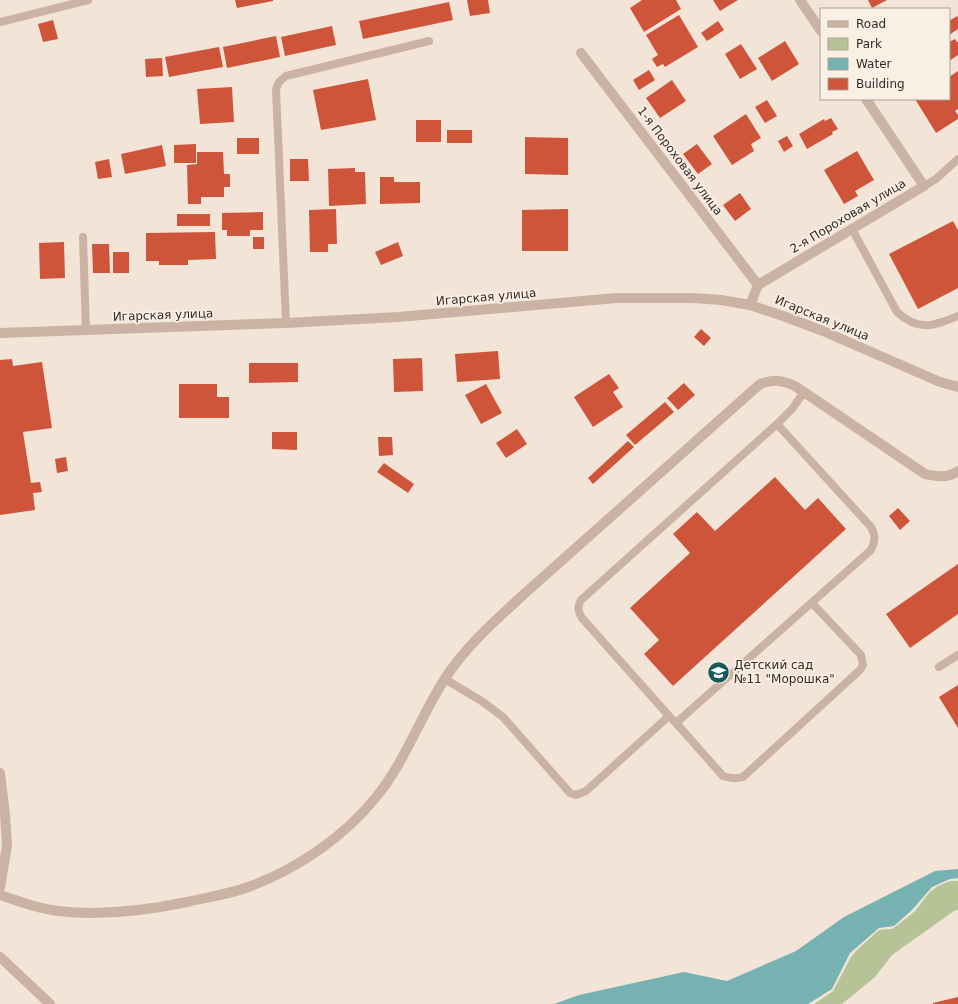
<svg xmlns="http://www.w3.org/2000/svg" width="958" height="1004" viewBox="0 0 958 1004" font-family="'DejaVu Sans',sans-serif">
<rect width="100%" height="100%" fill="#f3e4d8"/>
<polygon fill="#b6c397" points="950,881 958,881 958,910 954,911 892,955 875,977 842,1004 814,1004 833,991 851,957 857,950 879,930 892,929 899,924 915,911 929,893 938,886"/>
<polygon fill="#75b2b1" points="958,869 958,878 950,879 932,887 912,910 894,926 879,928 850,953 832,989 808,1004 554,1004 579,995 684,972 727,981 796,951 844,917 935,871"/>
<g fill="#ce553a">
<polygon points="235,0 273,0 273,1 237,8"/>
<polygon points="467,0 488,0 490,13 470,16"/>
<polygon points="642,0 676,0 681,9 644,32 630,8"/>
<polygon points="713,0 738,0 720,11"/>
<polygon points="868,0 887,0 872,8"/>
<polygon points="449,2 453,20 363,39 359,21"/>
<polygon points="679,15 698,47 665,67 663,64 657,67 652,59 658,55 646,35"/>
<polygon points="957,16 958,18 958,29 949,35 949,21"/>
<polygon points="53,20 58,39 43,42 38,24"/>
<polygon points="718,21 724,30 707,41 701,33"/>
<polygon points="332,26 336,45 285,56 281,37"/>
<polygon points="276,36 280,57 227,68 223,47"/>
<polygon points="955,39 957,42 958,42 958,55 949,61 949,42"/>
<polygon points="785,41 799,64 772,81 758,58"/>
<polygon points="741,44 757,69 740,79 725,54"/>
<polygon points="219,47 223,67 169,77 165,57"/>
<polygon points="162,58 163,76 146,77 145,59"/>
<polygon points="649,70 655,80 639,90 633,80"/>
<polygon points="958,71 958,109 955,111 958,115 958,119 936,133 915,99 949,99 949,77"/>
<polygon points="368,79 376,120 321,130 313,90"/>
<polygon points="672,80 686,101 660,118 646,98"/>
<polygon points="232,87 234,122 200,124 197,89"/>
<polygon points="767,100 777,116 765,123 755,107"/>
<polygon points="746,114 761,138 751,144 754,151 732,165 713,136"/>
<polygon points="831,118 838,129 832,132 833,134 807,149 799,134 824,119 825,121"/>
<rect x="416" y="120" width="25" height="22"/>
<rect x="447" y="130" width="25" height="13"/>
<polygon points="787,136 793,146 784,152 778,141"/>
<polygon points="525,137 568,138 568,175 525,174"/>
<rect x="237" y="138" width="22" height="16"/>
<polygon points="196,144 196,163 174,163 174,145"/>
<polygon points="697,144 712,164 698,174 683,154"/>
<polygon points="162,145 166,166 125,174 121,154"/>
<polygon points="857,151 874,180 855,191 858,196 844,204 824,170"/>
<polygon points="197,152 223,152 224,174 230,174 230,187 224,187 224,197 201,197 201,204 188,204 187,165 197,164"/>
<polygon points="109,159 112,177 98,179 95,162"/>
<polygon points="290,159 308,159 309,181 290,181"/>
<polygon points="355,168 355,172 365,172 366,204 329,206 328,169"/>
<polygon points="380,177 394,177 394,182 420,182 420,203 380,204"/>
<polygon points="740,193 751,209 735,221 723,205"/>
<polygon points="336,209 337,244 328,244 328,252 310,252 309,210"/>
<polygon points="568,209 568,251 522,251 522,210"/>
<polygon points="263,212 263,230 250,230 250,236 227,236 227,230 222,230 222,213"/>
<rect x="177" y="214" width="33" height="12"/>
<polygon points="953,221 958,230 958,288 918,309 889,254"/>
<polygon points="215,232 216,259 188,260 188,265 159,265 159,261 146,261 146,233"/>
<rect x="253" y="237" width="11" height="12"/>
<polygon points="64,242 65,278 40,279 39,243"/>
<polygon points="398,242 403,256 381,265 375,252"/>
<polygon points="92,244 109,244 110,273 93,273"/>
<rect x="113" y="252" width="16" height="21"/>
<polygon points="701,329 711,338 704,346 694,337"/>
<polygon points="498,351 500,379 457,382 455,354"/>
<polygon points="422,358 423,391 394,392 393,359"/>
<polygon points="12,359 13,366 42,362 52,428 23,432 31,483 40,482 42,492 33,493 35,510 0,515 0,360"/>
<polygon points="249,363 298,363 298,382 249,383"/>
<polygon points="609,374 619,388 613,392 623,407 593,427 574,397"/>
<polygon points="684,383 695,395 678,410 667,398"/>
<polygon points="179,384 217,384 217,397 229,397 229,418 179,418"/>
<polygon points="486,384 502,413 481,424 465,395"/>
<polygon points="665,402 674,412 635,445 626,435"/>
<polygon points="517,429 527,444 506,458 496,443"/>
<polygon points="272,432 297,432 297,450 272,449"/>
<polygon points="378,437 392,437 393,455 379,456"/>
<polygon points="628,441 634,447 593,484 588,478"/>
<polygon points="66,457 68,471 57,473 55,459"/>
<polygon points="384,463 414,484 408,493 377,472"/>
<polygon points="775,477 805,510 818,498 846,529 673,686 644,654 659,640 630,608 690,553 673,534 697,512 715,531"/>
<polygon points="898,508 910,521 900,530 889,516"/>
<polygon points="958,564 958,614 910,648 886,614"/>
<polygon points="958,685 958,728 939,697"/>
<polygon points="958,997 958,1004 933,1004 933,1003"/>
</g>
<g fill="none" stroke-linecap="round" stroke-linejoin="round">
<g stroke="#cbb3a3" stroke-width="8">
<polyline points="0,22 88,0"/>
<polyline points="924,186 936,179 958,159"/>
<path d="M852 229 897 312C919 332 933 326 958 316"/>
<polyline points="83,237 86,331"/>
<polyline points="286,323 276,89 279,82 286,76 429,41"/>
<polyline points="777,424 792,409 804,392"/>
<polyline points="939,667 958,655"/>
<path d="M445 679 483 702 503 717 570 793 576 795 586 791 669 716 676 723 871 550C875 541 876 536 871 527L777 424 581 600C577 607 578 611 582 618L669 716"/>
<path d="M676 723 723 776C731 779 736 779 743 777L860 670 863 665 861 655 812 603"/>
</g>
<g stroke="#cbb3a3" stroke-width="10">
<polyline points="800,0 821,31"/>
<polyline points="581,53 758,285"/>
<polyline points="758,285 924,186 866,99"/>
<polyline points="750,305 758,285"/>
<polyline points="0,773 5,815 7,845 0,888"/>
<path d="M0 895C19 901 38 909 58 911 101 916 144 911 187 902 208 897 231 894 251 886 299 868 345 836 377 796 405 761 420 718 444 680 465 647 494 622 523 595L760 384C775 379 781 380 795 386L925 474C937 477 948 478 958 471"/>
<polyline points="0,957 50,1004"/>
</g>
<polyline stroke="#cbb3a3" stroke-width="10" points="0,333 286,323 398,317 617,298 692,298 721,300 750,305 783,316 823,331 940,382 958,387"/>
</g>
<defs>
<symbol id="school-disc" viewBox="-11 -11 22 22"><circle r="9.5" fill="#19595a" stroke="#faefe4"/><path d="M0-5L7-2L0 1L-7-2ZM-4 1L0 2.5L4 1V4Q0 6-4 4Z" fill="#fff"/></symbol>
</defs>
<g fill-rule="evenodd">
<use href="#school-disc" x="706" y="660" width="25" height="25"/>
</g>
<g text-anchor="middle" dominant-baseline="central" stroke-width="3.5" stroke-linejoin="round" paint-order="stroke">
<g font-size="12" fill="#362a26" stroke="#faefe4">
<text transform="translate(680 161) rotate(53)">1-я Пороховая улица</text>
<text transform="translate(848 216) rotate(-31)">2-я Пороховая улица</text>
<text transform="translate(486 297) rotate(-5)">Игарская улица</text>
<text transform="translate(163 315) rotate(-2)">Игарская улица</text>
<text transform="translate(822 318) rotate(22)">Игарская улица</text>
</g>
<g font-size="12" fill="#362a26" stroke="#faefe4" text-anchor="start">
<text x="734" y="665">Детский сад<tspan x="734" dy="14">№11 "Морошка"</tspan></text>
</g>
</g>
<rect x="820" y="8" width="130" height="92" fill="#faefe4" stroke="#aca098"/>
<rect x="828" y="21" width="20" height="6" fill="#cbb3a3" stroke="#aca098"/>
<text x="856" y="28" font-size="12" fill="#362a26">Road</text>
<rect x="828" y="38" width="20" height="12" fill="#b6c397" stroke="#aca098"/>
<text x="856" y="48" font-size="12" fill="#362a26">Park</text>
<rect x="828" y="58" width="20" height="12" fill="#75b2b1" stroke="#aca098"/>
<text x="856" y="68" font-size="12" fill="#362a26">Water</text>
<rect x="828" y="78" width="20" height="12" fill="#ce553a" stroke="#aca098"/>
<text x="856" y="88" font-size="12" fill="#362a26">Building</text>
</svg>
